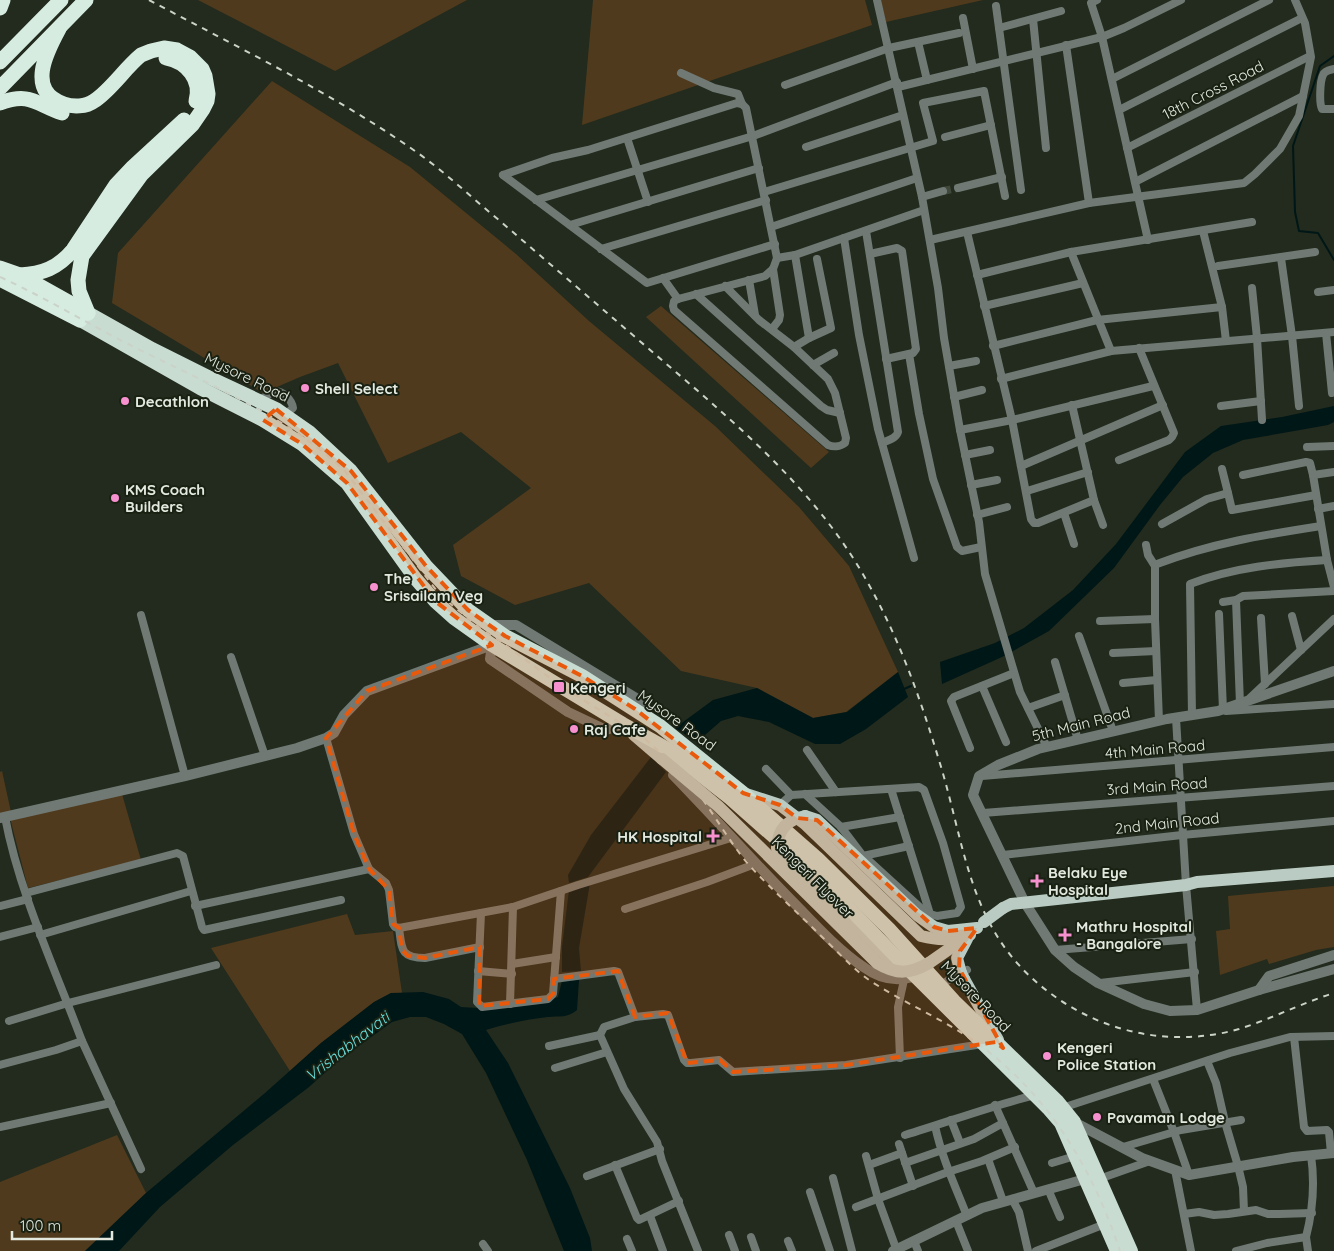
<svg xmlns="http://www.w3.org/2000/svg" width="1334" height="1251" viewBox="0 0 1334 1251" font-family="Quicksand,sans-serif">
<rect width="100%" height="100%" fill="#222b1d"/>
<g fill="#503a1d">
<polygon points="198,0 467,0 335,71"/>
<polygon points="593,0 865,0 872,25 582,125"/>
<polygon points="880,0 983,0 886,22"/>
<polygon points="272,81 410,167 516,254 589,321 715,426 799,507 849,566 898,672 846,712 813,718 757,688 681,671 589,583 515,605 461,576 453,545 531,488 461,432 388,463 338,363 300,377 263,393 112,303 118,253"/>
<polygon points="661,306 829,452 811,468 646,317"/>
<polygon points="2,771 11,812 0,815 0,772"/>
<polygon points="122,794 141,860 28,888 10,818"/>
<polygon points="1334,886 1334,947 1316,950 1269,964 1267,959 1220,975 1216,931 1230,929 1228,896"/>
<polygon points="347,914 355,935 393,931 402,993 391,993 374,1002 321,1043 290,1071 211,948"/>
<polygon points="117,1135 146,1193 85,1251 0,1251 0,1182"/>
</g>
<g fill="#001717">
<polygon points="1334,406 1334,422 1328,425 1243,440 1213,453 1183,477 1160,505 1114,568 1049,631 1002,657 942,684 940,662 995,643 1024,628 1073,590 1116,544 1185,452 1221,426 1282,417"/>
<polygon points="898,672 908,697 866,729 840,744 815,744 769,722 738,716 721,721 697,742 675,728 713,700 757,688 813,718 847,712"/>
<polygon points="651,757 666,772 588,877 569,883 568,875 591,835"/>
<polygon points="590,883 579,948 581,971 562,972 562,947 569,890"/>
<path d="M579 980 577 1010C568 1018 559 1016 548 1017 528 1019 505 1024 486 1030L508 1063 570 1188 590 1238 592 1251H564L527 1160 486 1073 462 1034 444 1024 426 1017H410L392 1022 338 1061 309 1087 233 1145 160 1207 119 1251H85L146 1193 265 1093 321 1043 374 1002 391 993 423 992 449 999 461 1007 493 1009 545 1002 558 997 562 981Z"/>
</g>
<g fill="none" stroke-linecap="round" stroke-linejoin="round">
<g stroke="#001717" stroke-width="2">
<polyline points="1334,56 1320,66 1293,146 1295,212 1299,231 1318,233 1334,260"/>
<polyline points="904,689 911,686"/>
</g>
<polyline stroke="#3f483a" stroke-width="8" stroke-dasharray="8 4" stroke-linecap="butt" points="943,191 958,188"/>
<g stroke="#707974" stroke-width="8">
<polyline points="877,0 922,197 938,288 944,338 960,430 979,522 985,574 1020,692 1047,747"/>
<polyline points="1097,0 1091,3 1102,37 1124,28 1181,0"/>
<polyline points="996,6 1021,190"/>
<polyline points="963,18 973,69"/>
<polyline points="1033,19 1046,148"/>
<polyline points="999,28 1061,11"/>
<polyline points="918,42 927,80"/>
<polyline points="1066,45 1089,203"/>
<path d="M1334 69C1330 70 1325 70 1323 75 1320 81 1319 103 1322 109H1334"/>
<polyline points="681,73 714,88 738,94 742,104"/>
<polyline points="1112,79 1269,0"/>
<polyline points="785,85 889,48 959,33"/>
<polyline points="898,87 1102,37 1148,240"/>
<polyline points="1119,110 1302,18"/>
<polyline points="945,137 991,125"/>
<polyline points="627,138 648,202"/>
<polyline points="806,147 903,115"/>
<polyline points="1127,148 1310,56"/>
<polyline points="503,175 552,158 588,150 737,103 742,104 746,108 777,258 795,255 924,210"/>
<polyline points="503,175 647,283 775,244"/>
<polyline points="1135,182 1303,96"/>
<polyline points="958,188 1002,177"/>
<polyline points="764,192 933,141 923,103 984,91 1005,196"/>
<polyline points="922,197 943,191"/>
<polyline points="536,200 753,136 897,82"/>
<polyline points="570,225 759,168"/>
<polyline points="771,227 917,178"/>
<path d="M866 231 898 432C896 439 888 440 882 443"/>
<polyline points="1203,231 1222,307 1226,341"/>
<polyline points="967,232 1012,420 1031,519 1034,523 1038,523 1094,500 1072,405"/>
<polyline points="844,238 859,335 878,429 914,558"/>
<polyline points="930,240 1089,203 1244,183 1255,174 1280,149 1299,116 1311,57 1305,23 1295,0"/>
<polyline points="601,249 766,200"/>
<polyline points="1071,252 1111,351"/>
<polyline points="870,254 897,248 902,251 916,349 913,353 886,359"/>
<polyline points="795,255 809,338"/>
<polyline points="1281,258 1292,336 1299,406"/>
<polyline points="1218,266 1315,252"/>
<polyline points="977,275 1071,252 1252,222"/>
<polyline points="663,278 678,299"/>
<polyline points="749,280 755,315"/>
<path d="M725 286 759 320 794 347 828 379 835 393 846 438 845 443C840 447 833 447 828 445L674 310 673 306 674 301 678 299 765 276 773 269 777 258"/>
<polyline points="1252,288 1257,338 1262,420"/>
<polyline points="1318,292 1334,290"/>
<polyline points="696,294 821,406 827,410 840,413"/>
<polyline points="984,306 1083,283"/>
<polyline points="772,329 779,320 780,315 773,269"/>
<polyline points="1326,333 1332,393"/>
<polyline points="993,346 1097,320 1222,307"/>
<polyline points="794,347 809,338 831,328 817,259"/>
<polyline points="909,354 919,414 933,479 957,547 962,551 981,547"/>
<polyline points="813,365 834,353"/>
<polyline points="949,366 976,361"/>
<polyline points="1001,379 1111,351 1334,332"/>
<polyline points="954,397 982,390"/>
<path d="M259 400C264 398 269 394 273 392 282 389 292 400 293 408L285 415"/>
<polyline points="1221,406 1261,401"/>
<polyline points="960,430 1012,420 1153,386"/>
<polyline points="1307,447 1334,446"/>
<polyline points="965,455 990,450"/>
<polyline points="1119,460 1169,440 1172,437 1174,433 1139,348"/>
<polyline points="1021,466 1163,405"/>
<polyline points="1222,469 1228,493"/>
<polyline points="1334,472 1313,475 1327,560 1334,587"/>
<polyline points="1243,475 1306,462 1310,463 1313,475"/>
<polyline points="971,485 997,480"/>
<polyline points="1027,491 1088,472"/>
<polyline points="1094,500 1103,525"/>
<polyline points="1318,509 1334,506"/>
<polyline points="1064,513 1074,544"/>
<polyline points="977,515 1007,507"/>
<polyline points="1162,524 1207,499 1228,493 1232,510 1316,495"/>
<polyline points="1146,545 1148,555 1155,566"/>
<polyline points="1223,602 1236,600"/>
<polyline points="1219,614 1223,710"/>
<polyline points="141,615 185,776"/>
<polyline points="1292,616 1301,650"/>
<polyline points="1261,618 1265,684"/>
<polyline points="1100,621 1155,619"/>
<polyline points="1079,636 1113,731"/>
<polyline points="1113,653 1156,651"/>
<polyline points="231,657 265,756"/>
<polyline points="1055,662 1078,740"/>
<polyline points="1123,683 1157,680"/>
<polyline points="982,686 1006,742"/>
<polyline points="1250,698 1334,619"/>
<polyline points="1240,704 1236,600 1243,596 1334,591"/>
<polyline points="1028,708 1065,695"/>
<polyline points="1226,711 1334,704"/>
<path d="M1192 715 1190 584C1234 567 1280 563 1327 560"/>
<polyline points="1176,718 1186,885 1197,1010"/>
<path d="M1159 721 1155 619V566L1157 564C1212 543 1263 535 1321 526"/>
<polyline points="326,738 354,834 369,869 386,883 389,890 393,924 395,927 399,928 513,907 578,885 731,838"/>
<polyline points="970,748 951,701 954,697 1014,673"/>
<polyline points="807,750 836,792"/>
<polyline points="766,769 791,795"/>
<polyline points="982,776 1334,747"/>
<polyline points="805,794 841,827 863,856 909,846"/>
<polyline points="780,805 791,795 919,787 924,790 943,843 961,907 957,913 937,916 930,914 891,789"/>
<polyline points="983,813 1334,786"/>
<polyline points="841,827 900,817"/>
<polyline points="1003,855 1182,835 1334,821"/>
<polyline points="866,858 924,911 930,914"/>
<polyline points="26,893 177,853 183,856 202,927 204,930 341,900"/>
<polyline points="0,906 28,899"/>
<polyline points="195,906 369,869"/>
<polyline points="625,909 707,882 755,864"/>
<polyline points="481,913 477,1002 482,1007 548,999 553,994 561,891"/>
<path d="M399 928C402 949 400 958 425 958L480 947"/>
<polyline points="40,935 191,891"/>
<polyline points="0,937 38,927"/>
<polyline points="1055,950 1192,939"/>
<polyline points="512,964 556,957"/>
<polyline points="478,971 512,974"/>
<polyline points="554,979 614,971 618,972 635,1017 663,1014 668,1015 684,1060 687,1063 691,1063 719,1060 733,1072 846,1065 983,1044"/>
<polyline points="1100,983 1195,972"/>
<polyline points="940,985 967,970"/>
<polyline points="510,1004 513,907"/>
<polyline points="635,1017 604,1027 600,1035 624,1089 657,1142 662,1161 698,1251"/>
<polyline points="9,1021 68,1003 216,965"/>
<polyline points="1294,1037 1304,1127 1307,1131 1327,1130 1329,1132 1331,1153"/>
<polyline points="82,1041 141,1169"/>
<polyline points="549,1046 600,1035"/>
<polyline points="900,1058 898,1007 904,980"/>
<polyline points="1207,1061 1216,1083 1225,1122 1238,1166 1243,1187 1244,1211"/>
<path d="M0 1065 56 1050 82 1041C55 969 19 892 5 817"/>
<polyline points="555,1068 607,1052"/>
<polyline points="1153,1079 1174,1132 1189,1175"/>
<polyline points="995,1105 1003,1123"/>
<polyline points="1062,1108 1230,1053 1290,1037 1334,1036"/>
<polyline points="951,1120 960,1143"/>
<path d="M935 1126C942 1158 955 1186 967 1216"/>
<polyline points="0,1127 111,1103"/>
<path d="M905 1135C948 1122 991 1106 1035 1095"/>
<polyline points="899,1144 902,1153"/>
<polyline points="1123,1147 1181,1130 1241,1120"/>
<polyline points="866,1156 878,1199 897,1251"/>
<polyline points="988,1159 1003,1201"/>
<polyline points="905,1163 974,1139 1003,1123 1034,1193"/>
<polyline points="1052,1163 1075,1156"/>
<polyline points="615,1165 637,1218 639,1220 679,1201"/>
<polyline points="869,1165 902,1153 913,1186"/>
<polyline points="1175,1170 1191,1251"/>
<polyline points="587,1176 660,1149"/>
<polyline points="833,1178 852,1251"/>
<polyline points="1099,1179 1150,1161"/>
<polyline points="1048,1189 1060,1217"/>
<polyline points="810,1192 830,1251"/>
<polyline points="1012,1199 1019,1212 1028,1251"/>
<polyline points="856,1207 948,1172 982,1161 1015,1147"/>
<polyline points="1184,1214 1199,1212 1214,1215 1228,1214 1256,1210 1268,1214 1279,1214 1312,1213"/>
<polyline points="650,1216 663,1251"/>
<polyline points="956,1221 968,1251"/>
<polyline points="729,1235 735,1251"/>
<polyline points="751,1237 756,1251"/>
<polyline points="1306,1237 1308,1251"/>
<polyline points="627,1239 632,1251"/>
<polyline points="788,1241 792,1251"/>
<polyline points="914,1241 918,1251"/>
<polyline points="483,1244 488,1251"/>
<polyline points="1036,1251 1105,1224"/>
<path d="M1236 1251 1267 1243 1306 1237C1313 1210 1315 1183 1311 1155"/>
</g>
<g stroke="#707974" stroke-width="10">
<polyline points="490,625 516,625 636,698 646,715"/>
<polyline points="1334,671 1218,711 1167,719 1038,749 998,765 979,776 973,795 1025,903 1055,950 1074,967 1098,983 1144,1004 1170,1011 1197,1010 1259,990 1334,969"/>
<path d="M673 775C716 819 756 865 800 909 819 929 842 953 865 968 880 979 898 982 916 976"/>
<polyline points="0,818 185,776 297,748 326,738 334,733 344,715 367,691 492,645 490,659 568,712 606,730 623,724"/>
<polyline points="1259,990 1269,976 1334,955"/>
<polyline points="1074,1122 1142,1158 1189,1175 1293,1157 1334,1153"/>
<polyline points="893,1251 982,1208 1085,1179"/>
</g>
<g stroke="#b9cbc2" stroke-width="12">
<polyline points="634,735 662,759"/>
<path d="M743 793 780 805 805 824 921 936C941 941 950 940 970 935"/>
<polyline points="805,816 817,820 917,915 934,927 948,931 977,928"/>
<polyline points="777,848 783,860 883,953 895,962"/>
<polyline points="1003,908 1011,904 1186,885 1197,882 1334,871"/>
<polyline points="929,963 962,940"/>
<polyline points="961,973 957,958 967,939"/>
<polyline points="964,979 998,1040"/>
</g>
<g stroke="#c8dcd2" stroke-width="14">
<polyline points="88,313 152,349 208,377 276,409 309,432 351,471 426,566 468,610 505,636 582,676 660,726 743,793 818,859 889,929 954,1001 1057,1101 1074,1122 1131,1251"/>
<polyline points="82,321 200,388 263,420 302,444 347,483 415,578 435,601 454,618 492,645 623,724 666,748 730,798 816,874 908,969 1048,1108 1061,1123 1117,1251"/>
</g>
<g stroke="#d6ece1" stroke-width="15">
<polyline points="0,8 3,0"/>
<path d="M59 29C46 53 26 91 64 104 73 107 86 107 94 101 111 90 125 68 141 55L151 51 164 48 177 50 190 57 202 69 205 76 208 94 207 101 203 109 192 125 141 175 82 256 78 280 79 291 88 313"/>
<path d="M166 58C187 62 202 80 196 101"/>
<polyline points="0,62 61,0"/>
<polyline points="0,88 86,0"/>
<path d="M0 103C30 92 36 104 62 113"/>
<polyline points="0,268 20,275 88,313"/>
<path d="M20 275C42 274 58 268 73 250L116 185 133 167 184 120"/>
<polyline points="0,279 80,320"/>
</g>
<g stroke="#cbd2c7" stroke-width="2" stroke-dasharray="6 6" stroke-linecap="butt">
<path d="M149 0C239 48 332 93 415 151 445 172 472 198 500 221 550 264 599 306 649 349 728 417 811 484 864 576 897 633 919 694 938 757 966 845 967 929 1046 990 1101 1033 1172 1048 1239 1029 1271 1019 1302 1003 1334 993"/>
<path d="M0 277C44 297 85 322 128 344 203 382 283 413 345 471L440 595 482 630 500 641 561 686 643 737C664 756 684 775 701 797 717 819 731 844 749 865 771 889 796 911 819 934 835 949 851 967 869 980 904 1003 943 1019 977 1043 1048 1094 1093 1169 1120 1251"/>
</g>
<g stroke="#b9cbc2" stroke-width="12">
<path d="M662 759 718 806 877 963C897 975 910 974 929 963"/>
<path d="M777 848C778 829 787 820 805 816"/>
<polyline points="984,922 1003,908"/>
<polyline points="961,973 964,979"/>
</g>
</g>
<path fill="#e8590c" fill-opacity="0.2" stroke="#e8590c" stroke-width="4" stroke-dasharray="10 6" stroke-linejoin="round" d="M276 409 351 471 426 566 468 610 505 636 582 676 635 709 743 793 780 805 797 818 817 820 934 927 948 931 977 928 960 951 959 968 1003 1048 996 1042 846 1065 733 1072 720 1060 687 1063 668 1013 635 1017 618 971 554 979 553 994 548 999 479 1006 480 947 425 958 408 956 402 950 399 928 393 924 389 890 369 869 354 834 326 738 367 691 492 645 435 601 347 483 302 444 263 420Z"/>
<g fill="#f790ce" stroke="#192113" stroke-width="2">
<circle cx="305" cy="388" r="5"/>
<circle cx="125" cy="401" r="5"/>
<circle cx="115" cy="498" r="5"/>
<circle cx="374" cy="587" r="5"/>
<rect x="553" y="681" width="12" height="12" rx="2.5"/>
<circle cx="574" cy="729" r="5"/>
<path d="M710.5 828.5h5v5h5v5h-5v5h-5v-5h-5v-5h5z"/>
<path d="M1034.5 873.5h5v5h5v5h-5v5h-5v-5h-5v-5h5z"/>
<path d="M1062.5 927.5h5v5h5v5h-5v5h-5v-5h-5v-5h5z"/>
<circle cx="1047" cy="1056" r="5"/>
<circle cx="1097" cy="1117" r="5"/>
</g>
<g text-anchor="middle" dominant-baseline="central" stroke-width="4" stroke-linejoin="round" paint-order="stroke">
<g font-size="15" fill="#e3e9df" stroke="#192113">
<text transform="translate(1213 90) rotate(-27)">18th Cross Road</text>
<text transform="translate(247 377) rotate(26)">Mysore Road</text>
<text transform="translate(677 720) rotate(36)">Mysore Road</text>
<text transform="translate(1081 724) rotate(-14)">5th Main Road</text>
<text transform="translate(1155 749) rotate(-5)">4th Main Road</text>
<text transform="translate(1157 786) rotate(-4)">3rd Main Road</text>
<text transform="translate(1167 823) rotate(-6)">2nd Main Road</text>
<text transform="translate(813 877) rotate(45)">Kengeri Flyover</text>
<text transform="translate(976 996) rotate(46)">Mysore Road</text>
</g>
<g font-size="15" font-weight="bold" fill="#e3e9df" stroke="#192113" text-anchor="start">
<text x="315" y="388">Shell Select</text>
<text x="135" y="401">Decathlon</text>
<text x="125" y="489">KMS Coach<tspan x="125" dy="17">Builders</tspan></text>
<text x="384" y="578">The<tspan x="384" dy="17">Srisailam Veg</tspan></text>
<text x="570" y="687">Kengeri</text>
<text x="584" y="729">Raj Cafe</text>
<text x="702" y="836" text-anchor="end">HK Hospital</text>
<text x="1048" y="872">Belaku Eye<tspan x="1048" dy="17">Hospital</tspan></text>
<text x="1076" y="926">Mathru Hospital<tspan x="1076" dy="17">- Bangalore</tspan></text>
<text x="1057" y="1047">Kengeri<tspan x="1057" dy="17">Police Station</tspan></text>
<text x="1107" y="1117">Pavaman Lodge</text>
</g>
<g font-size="16" font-style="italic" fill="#67e0de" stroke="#192113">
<text transform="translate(347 1046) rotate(-38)">Vrishabhavati</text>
</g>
</g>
<path d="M12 1231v8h100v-8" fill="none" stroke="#e3e9df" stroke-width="2.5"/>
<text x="20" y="1231" font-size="15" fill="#e3e9df" stroke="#192113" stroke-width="4" paint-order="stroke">100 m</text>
</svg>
